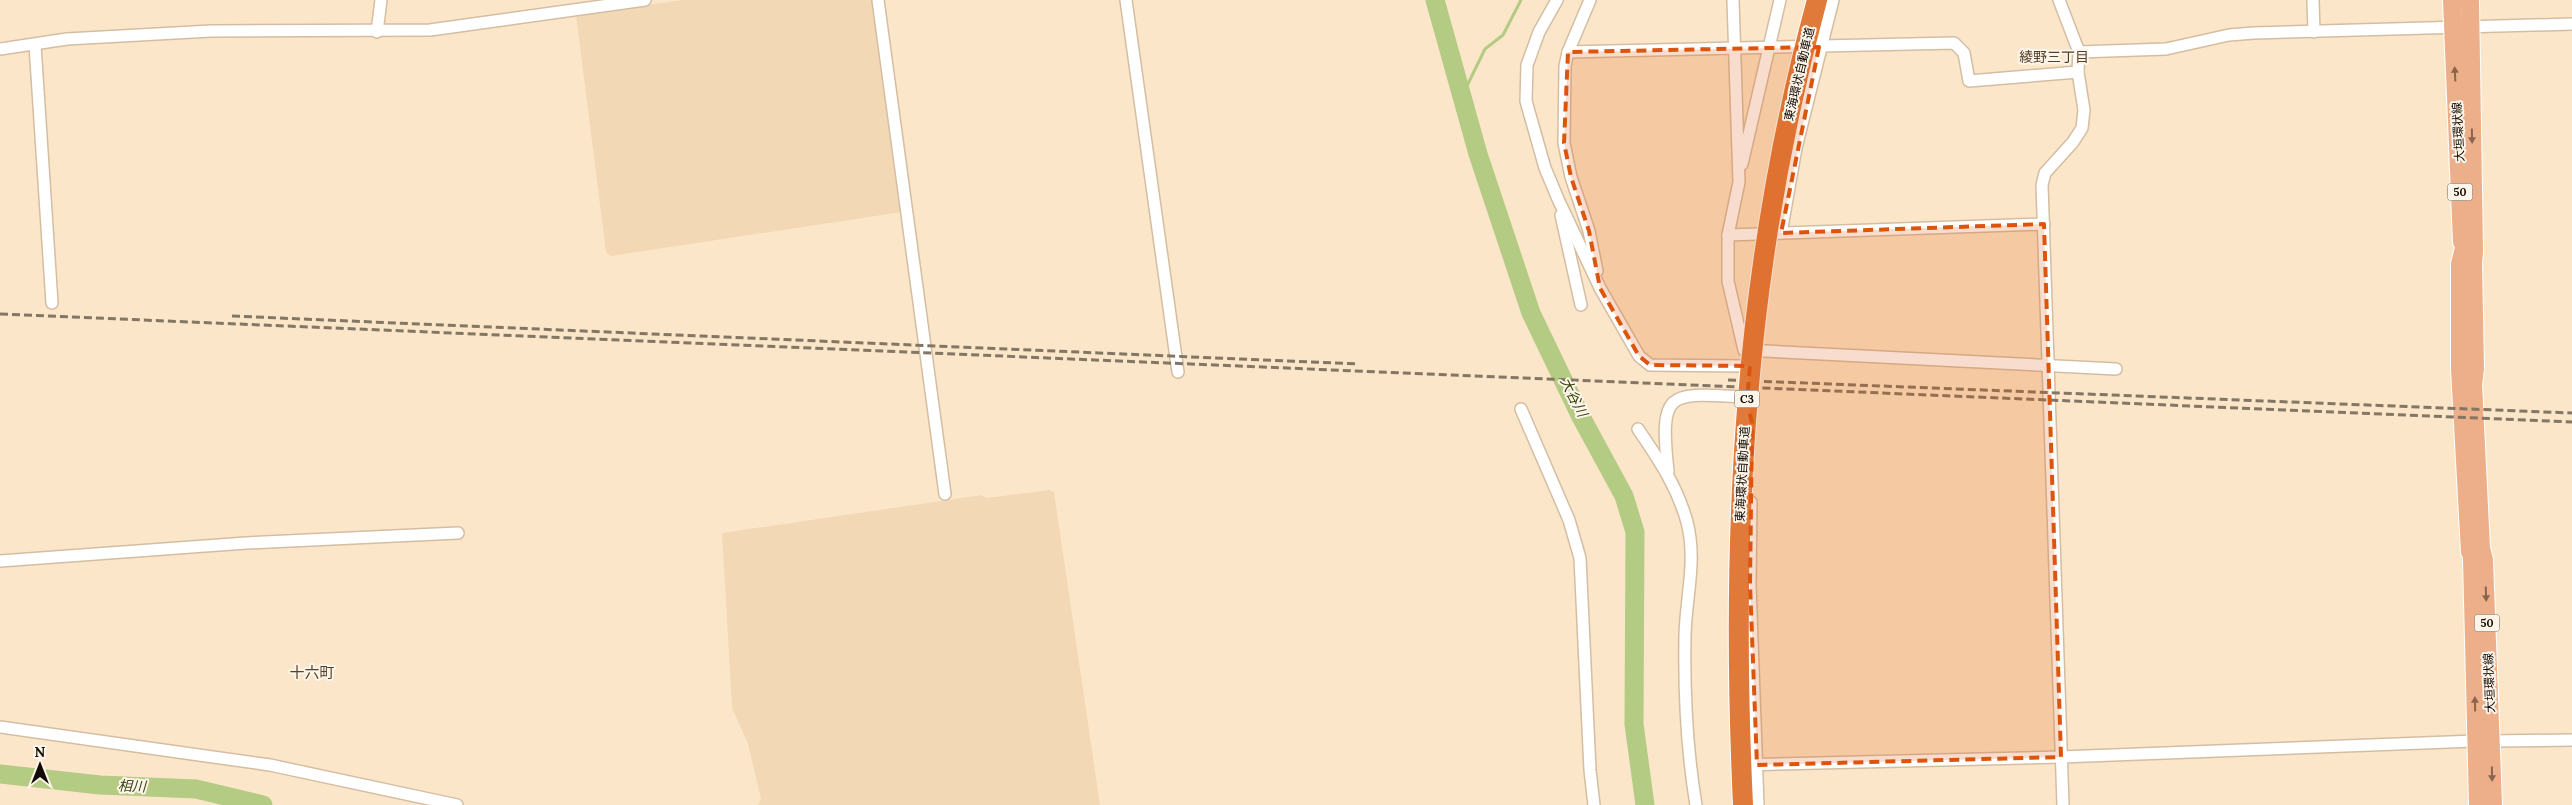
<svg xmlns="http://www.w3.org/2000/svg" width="2572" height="805" viewBox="0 0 2572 805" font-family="Lora,'Noto Sans JP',serif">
<rect width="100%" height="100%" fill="#fce6c9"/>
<g fill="#f3d8b5">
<polygon points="683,0 873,0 902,212 611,256 606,252 576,15"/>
<polygon points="1049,490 1054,492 1100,805 758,805 761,799 748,744 732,708 722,533 982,495 986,498"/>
</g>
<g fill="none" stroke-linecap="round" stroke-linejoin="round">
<polyline stroke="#b3cb83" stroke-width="3" points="1463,94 1485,49 1503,35 1521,0"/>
<g stroke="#b3cb83" stroke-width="19">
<polyline points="1435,0 1478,154 1531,313 1580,415 1624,496 1635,532 1634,724 1645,805"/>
<polyline points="0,774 100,785 196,789 263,805"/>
</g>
<defs>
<g id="minor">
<polyline points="878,0 945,494"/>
<polyline points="1126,0 1178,372"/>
<polyline points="1557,0 1539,32 1527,65 1526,101 1545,168 1558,199 1600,288 1639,356 1650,365 1743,366"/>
<polyline points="1590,0 1568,52 1565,66 1564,143 1571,177 1589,231 1597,271"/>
<polyline points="1733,0 1739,182 1728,235 1728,281 1744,350 2116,369"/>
<polyline points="2059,0 2079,52 2078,72 2084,110 2082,128 2073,142 2045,173 2042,185 2063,805"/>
<polyline points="2313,0 2314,32"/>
<polyline points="377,32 381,0"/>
<polyline points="35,45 52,303"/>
<polyline points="0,49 67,39 211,31 430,30 645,0"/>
<polyline points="1568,52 1954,43 1964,53 1969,81 2078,72"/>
<polyline points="2079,52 2166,49 2229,35 2254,33 2572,24"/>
<polyline points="1742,164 1780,0"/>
<polyline points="1561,215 1581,305"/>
<polyline points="1781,233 1796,148 1833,0"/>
<polyline points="1728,235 2044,224"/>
<polyline points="1521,409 1569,520 1580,558 1590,770 1594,805"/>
<path d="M1638 429C1659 460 1677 486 1687 522 1697 561 1686 596 1685 635 1684 689 1687 751 1696 805"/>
<path d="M1668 471C1659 388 1669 393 1746 397L1745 389"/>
<polyline points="1751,502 1750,584 1758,805"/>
<polyline points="0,561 246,543 458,533"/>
<polyline points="0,727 270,765 457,805"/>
<polyline points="2492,741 2572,740"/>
<polyline points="1737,765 2061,757 2475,741"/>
</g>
<g id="primary">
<polyline points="2452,0 2462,242"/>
<polyline points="2470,0 2474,252 2473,263 2475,369 2473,384 2481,548 2484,560 2493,805"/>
<polyline points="2463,252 2460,264 2460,369 2470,552"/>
<polyline points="2474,539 2472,559 2478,805"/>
</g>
</defs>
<use href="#minor" stroke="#d4bea3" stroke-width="14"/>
<use href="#primary" stroke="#fff" stroke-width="20"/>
<use href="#minor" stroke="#fff" stroke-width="11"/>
<use href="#primary" stroke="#ecaf89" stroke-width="18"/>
<g stroke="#847664" stroke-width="3" stroke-dasharray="8 4" stroke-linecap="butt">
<polyline points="0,314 2572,422"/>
<polyline points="232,316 1358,364"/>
<polyline points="1728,380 2572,413"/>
</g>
<defs>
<path id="motorway-bridge" d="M1743 805C1730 529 1744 268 1817 0"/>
</defs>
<use href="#motorway-bridge" stroke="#fff" stroke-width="22" stroke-linecap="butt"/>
<use href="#motorway-bridge" stroke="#e07a3b" stroke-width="20"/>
</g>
<defs><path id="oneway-solid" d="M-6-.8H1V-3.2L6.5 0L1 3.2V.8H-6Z" transform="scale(1.25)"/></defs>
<g fill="#8a654d">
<use href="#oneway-solid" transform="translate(2455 74) rotate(-93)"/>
<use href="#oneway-solid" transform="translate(2472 136) rotate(89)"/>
<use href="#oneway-solid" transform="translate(2486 594) rotate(88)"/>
<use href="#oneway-solid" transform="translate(2475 704) rotate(-91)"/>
<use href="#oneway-solid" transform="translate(2492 774) rotate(89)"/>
</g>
<path fill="#dd550c" fill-opacity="0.2" stroke="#dd550c" stroke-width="4" stroke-dasharray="10 6" stroke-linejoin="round" d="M1819 47 1781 233 2044 224 2061 757 1757 765 1750 584 1752 423 1747 401 1750 366 1650 365 1639 356 1600 288 1589 231 1571 177 1564 143 1568 52Z"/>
<g text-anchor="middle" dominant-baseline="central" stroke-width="4" stroke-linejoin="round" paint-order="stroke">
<g fill="#fef5ea" stroke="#595148" stroke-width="1">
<rect x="2447.5" y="183.5" width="25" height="17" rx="4"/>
<rect x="1734.5" y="390.5" width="25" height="17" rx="4"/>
<rect x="2474.5" y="614.5" width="25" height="17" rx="4"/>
</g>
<g font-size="11" font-weight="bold" fill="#120b03">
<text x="2460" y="192">50</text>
<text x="1747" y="399">C3</text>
<text x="2487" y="623">50</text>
</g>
<g font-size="12" fill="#120b03" stroke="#fef5ea">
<text transform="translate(1799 74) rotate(-77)">東海環状自動車道</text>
<text transform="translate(2458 132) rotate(-93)">大垣環状線</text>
<text transform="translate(1742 474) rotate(-87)">東海環状自動車道</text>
<text transform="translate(2489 683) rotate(-92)">大垣環状線</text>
</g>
<g font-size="14" fill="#54422a" stroke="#fef5ea">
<text x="2054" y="57">綾野三丁目</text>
</g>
<g font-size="14" font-style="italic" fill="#34420c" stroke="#fef5ea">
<text transform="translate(1574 397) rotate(63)">大谷川</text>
<text transform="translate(132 786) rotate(2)">相川</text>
</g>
<g font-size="15" fill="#54422a" stroke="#fef5ea">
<text x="312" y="672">十六町</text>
</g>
</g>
<g transform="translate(40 765)" stroke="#fef5ea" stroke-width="4" paint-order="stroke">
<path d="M0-4L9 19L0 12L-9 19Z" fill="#120b03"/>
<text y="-8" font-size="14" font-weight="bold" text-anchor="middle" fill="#120b03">N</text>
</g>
</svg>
